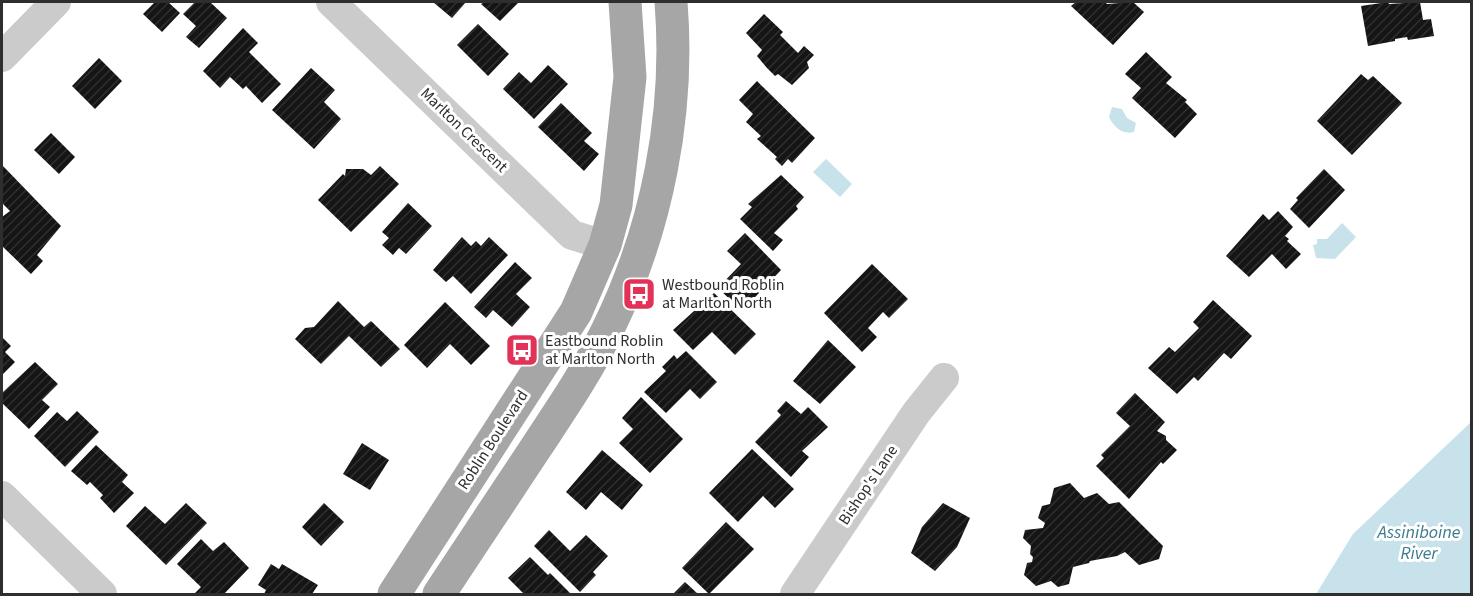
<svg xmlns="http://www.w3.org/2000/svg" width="1473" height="596" viewBox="0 0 1473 596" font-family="'Source Sans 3',sans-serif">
<defs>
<pattern id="building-hatch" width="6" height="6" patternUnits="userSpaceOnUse" patternTransform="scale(1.5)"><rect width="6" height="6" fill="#151515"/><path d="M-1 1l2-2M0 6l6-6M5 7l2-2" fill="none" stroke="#2f2f2f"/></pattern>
</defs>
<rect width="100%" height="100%" fill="#fff"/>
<g fill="#c8e2eb">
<path d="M1112 107 1122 109 1127 118 1136 123 1134 132C1122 135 1114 127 1109 117Z"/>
<polygon points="826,159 852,184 840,197 813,172"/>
<polygon points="1342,223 1356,237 1335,259 1316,258 1313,245 1317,244 1317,239 1327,239"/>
<polygon points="1471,422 1471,594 1316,594 1353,534"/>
</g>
<g fill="url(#building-hatch)">
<polygon points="155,2 168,2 180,13 162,32 143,14"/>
<polygon points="195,2 210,2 227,18 199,48 186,37 196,26 183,14"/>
<polygon points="433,2 466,2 452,18"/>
<polygon points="484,2 519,2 500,21 481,4"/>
<polygon points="1076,2 1105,2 1107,4 1133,2 1144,12 1113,45 1071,6"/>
<polygon points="1388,2 1389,4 1420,2 1423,20 1431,19 1434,36 1408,40 1407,37 1395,39 1395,41 1368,46 1361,6"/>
<polygon points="764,14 783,32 780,35 798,53 804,46 814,55 807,62 809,68 792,85 778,74 775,76 767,68 757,56 762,50 746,33"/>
<polygon points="478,24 509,54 488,76 457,45"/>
<polygon points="243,28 258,43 249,52 281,84 262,103 246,86 243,89 230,77 220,88 203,71"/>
<polygon points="1146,52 1172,77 1166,83 1187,100 1185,102 1197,114 1175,138 1132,98 1141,88 1125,74"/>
<polygon points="99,58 122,81 95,109 72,86"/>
<polygon points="548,65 568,84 534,119 503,89 519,72 531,83"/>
<polygon points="311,68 335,90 324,102 341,119 314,149 272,110"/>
<polygon points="1361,74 1368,80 1373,76 1402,103 1352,155 1317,121"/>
<polygon points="757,81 815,138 792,163 788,159 782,166 775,159 777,157 757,139 761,136 746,122 753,114 739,100"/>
<polygon points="561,103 592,133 584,141 599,154 584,171 538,127"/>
<polygon points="51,133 75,157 59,174 34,150"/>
<polygon points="3,166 61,226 37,255 43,261 31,274 2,246 2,217 10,211 2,203"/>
<polygon points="380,166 399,184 351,232 318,200 343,174 345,176 346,169 363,169 371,175"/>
<polygon points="1324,169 1345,190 1309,228 1290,209 1298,200 1296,198"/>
<polygon points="781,175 804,197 796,206 798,209 774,233 783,240 773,251 740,219 752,207 748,204"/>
<polygon points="408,203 432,226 406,254 399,248 393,255 382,245 389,238 382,232"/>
<polygon points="1278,211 1293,227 1285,236 1289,239 1287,241 1301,254 1286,269 1272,254 1249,277 1226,256 1263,214 1269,220"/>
<polygon points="745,233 781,270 742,311 718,288 741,264 727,251"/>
<polygon points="462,237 471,246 476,241 481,246 489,237 508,255 471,294 453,276 446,282 433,270"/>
<polygon points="515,262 532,278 516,294 530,307 512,327 493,310 486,318 474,307"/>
<polygon points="872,264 908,299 889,318 883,312 868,328 877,337 862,352 824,313"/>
<polygon points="714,293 756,334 735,355 712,332 693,350 673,330"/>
<polygon points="1213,300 1252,336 1231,359 1224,353 1198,381 1194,377 1177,394 1148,368 1169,347 1175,352 1199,328 1193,322"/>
<polygon points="338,301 364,327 371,321 400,349 381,367 349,336 321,364 295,339 305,328 314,327"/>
<polygon points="445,302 490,346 471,365 450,344 427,368 404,345"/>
<polygon points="2,337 11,346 5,352 15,362 2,375"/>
<polygon points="828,340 856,367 820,404 793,381"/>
<polygon points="686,351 717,382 700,399 690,389 666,413 644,392 666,371 662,367 674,355 677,359"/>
<polygon points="35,362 58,384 42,400 50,407 29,429 2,403 2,393"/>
<polygon points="1135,393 1165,422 1157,431 1166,436 1166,440 1177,450 1163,464 1161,462 1129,499 1096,466 1104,458 1101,455 1130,426 1116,413"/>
<polygon points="641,397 683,439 650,473 619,443 633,429 622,418"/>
<polygon points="786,401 801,414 808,407 828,427 802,451 809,457 791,477 755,442 781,415 777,411"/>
<polygon points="77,411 99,432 65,467 34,436 57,412 67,421"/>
<polygon points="362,443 389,460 370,490 343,474"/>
<polygon points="96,445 128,475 122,482 134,493 114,513 100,498 103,495 90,482 87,485 71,471"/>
<polygon points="752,449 794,489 775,508 763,496 738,522 709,493"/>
<polygon points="602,450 643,485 622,510 601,492 586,510 566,492"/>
<polygon points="1070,483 1084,498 1097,493 1109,504 1119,502 1163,546 1159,559 1139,565 1125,552 1117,556 1090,561 1089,563 1073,567 1069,584 1058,587 1051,581 1036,586 1024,575 1027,563 1032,562 1033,557 1030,554 1031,546 1023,538 1025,530 1043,528 1045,523 1038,518 1042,506 1050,504 1054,488"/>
<polygon points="186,503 207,523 166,565 126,526 145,506 165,524"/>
<polygon points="324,503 344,522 321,546 302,527"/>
<polygon points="943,503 970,518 957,547 935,571 911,553 922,527"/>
<polygon points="726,522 754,549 709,594 682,568"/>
<polygon points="549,530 570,551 586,535 608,556 593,572 596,575 580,592 534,546"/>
<polygon points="201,539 213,551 224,542 249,568 224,594 194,594 201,587 177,564"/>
<polygon points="530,557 548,575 550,573 571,594 524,594 508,578"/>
<polygon points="271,564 279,569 282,564 318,585 312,594 264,594 266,590 258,585"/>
<polygon points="685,582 698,594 673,594"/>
</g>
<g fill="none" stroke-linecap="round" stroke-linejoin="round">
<g stroke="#cbcbcb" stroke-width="30">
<polyline points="331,2 572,235 605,245"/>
<polyline points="2,57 56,2"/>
<polyline points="2,496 102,594"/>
<polyline points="795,594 916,413 944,378"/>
</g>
<g stroke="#a6a6a6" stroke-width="33">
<polyline points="394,594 576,312 605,245 616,205 630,77 625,2"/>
<path d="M439 594C472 545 504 495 537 446 562 408 588 370 608 329 657 229 680 113 671 2"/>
</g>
</g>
<defs>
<symbol id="bus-square" viewBox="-11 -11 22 22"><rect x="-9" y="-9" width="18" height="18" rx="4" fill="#e33257" stroke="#fff"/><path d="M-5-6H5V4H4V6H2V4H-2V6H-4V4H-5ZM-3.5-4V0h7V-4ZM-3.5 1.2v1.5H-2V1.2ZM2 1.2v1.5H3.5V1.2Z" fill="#fff"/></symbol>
</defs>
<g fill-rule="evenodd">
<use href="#bus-square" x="620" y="275" width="38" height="38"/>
<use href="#bus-square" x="503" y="331" width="38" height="38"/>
</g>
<g text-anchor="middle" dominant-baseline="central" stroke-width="6" stroke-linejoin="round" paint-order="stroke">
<g font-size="16" fill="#2e2e2e" stroke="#fff">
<text transform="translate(464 130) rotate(44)">Marlton Crescent</text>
<text transform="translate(493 440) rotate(-57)">Roblin Boulevard</text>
<text transform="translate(868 485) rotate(-56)">Bishop's Lane</text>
</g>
<g font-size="16" fill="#2e2e2e" stroke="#fff" text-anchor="start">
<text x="662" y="285">Westbound Roblin<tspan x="662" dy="18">at Marlton North</tspan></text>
<text x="545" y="341">Eastbound Roblin<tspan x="545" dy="18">at Marlton North</tspan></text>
</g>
<g font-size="18" font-style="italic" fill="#3d7b8f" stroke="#fff">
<text x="1419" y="532">Assiniboine<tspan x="1419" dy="21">River</tspan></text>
</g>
</g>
<rect width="1473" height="596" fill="none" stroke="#2e2e2e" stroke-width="6"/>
</svg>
